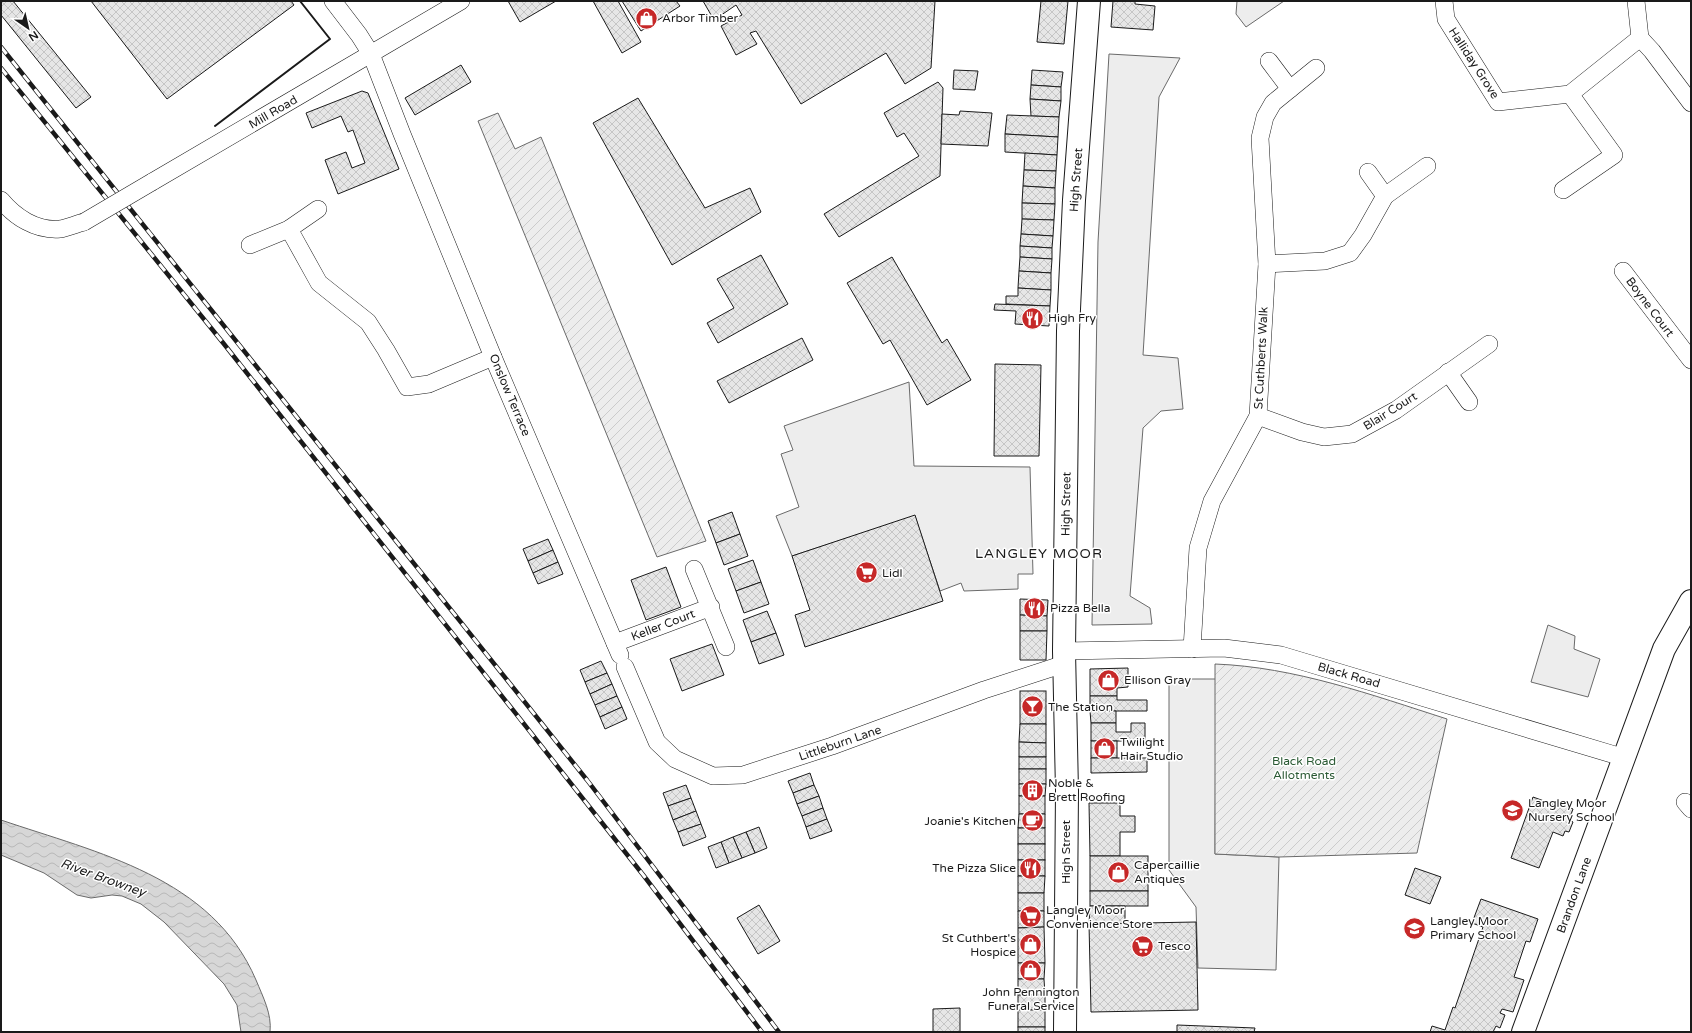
<svg xmlns="http://www.w3.org/2000/svg" width="1692" height="1033" viewBox="0 0 1692 1033" font-family="'Varela Round',sans-serif">
<defs>
<pattern id="garden-furrows" width="10" height="10" patternUnits="userSpaceOnUse"><rect width="10" height="10" fill="#ededed"/><path d="M-1 1l2-2M0 10L10 0M9 11l2-2" fill="none" stroke="#cbcbcb"/></pattern>
<pattern id="water-waves" width="16" height="10" patternUnits="userSpaceOnUse"><rect width="16" height="10" fill="#d7d7d7"/><path d="M0 5q4-4 8 0t8 0" fill="none" stroke="#b8b8b8"/></pattern>
<pattern id="building-cross-hatch" width="8" height="8" patternUnits="userSpaceOnUse"><rect width="8" height="8" fill="#e6e6e6"/><path d="M0 0l8 8M0 8l8-8" fill="none" stroke="#c5c5c5"/></pattern>
</defs>
<rect width="100%" height="100%" fill="#fff"/>
<g fill="#ededed" stroke="#6a6a6a">
<polygon points="1237,1 1284,1 1246,27 1236,14"/>
<polygon points="1109,54 1180,58 1159,97 1143,355 1178,358 1183,409 1161,411 1143,428 1130,596 1150,608 1152,624 1092,625 1098,242"/>
<polygon points="909,382 914,466 1030,467 1033,574 1018,574 1018,589 964,591 961,583 940,591 915,516 792,556 776,516 799,507 781,454 793,450 784,426"/>
<polygon points="1548,625 1575,636 1574,649 1600,659 1588,697 1531,682"/>
<polygon points="1169,679 1216,679 1215,854 1279,857 1276,970 1198,968 1196,907 1169,870"/>
</g>
<g fill="url(#garden-furrows)" stroke="#6a6a6a">
<polygon points="498,113 515,149 541,137 706,541 657,557 478,121"/>
<path d="M1215 664C1295 667 1372 695 1447 719L1417 853 1279 857 1215 854Z"/>
</g>
<path fill="url(#water-waves)" stroke="#6a6a6a" d="M1 820C98 853 212 877 256 980 263 997 272 1014 270 1032H241L237 1005 224 984 164 922 141 904 122 896 112 895 91 898 77 895 44 873 1 855Z"/>
<g fill="url(#building-cross-hatch)" stroke="#1a1a1a">
<polygon points="1,1 13,1 91,97 76,108 1,15"/>
<polygon points="91,1 291,1 294,5 167,99"/>
<polygon points="508,1 556,1 520,22"/>
<polygon points="593,1 618,1 641,42 622,53"/>
<polygon points="622,1 676,1 680,6 641,31"/>
<polygon points="703,1 935,1 931,68 905,84 886,53 801,104 756,31 750,33 757,44 736,55 721,26 742,15 736,5 714,20"/>
<polygon points="1041,1 1068,1 1064,44 1037,42"/>
<polygon points="1113,1 1135,1 1135,4 1155,6 1153,30 1111,27"/>
<polygon points="461,65 471,82 415,115 405,98"/>
<polygon points="954,70 978,71 975,90 953,89"/>
<polygon points="1032,70 1063,72 1061,87 1031,85"/>
<polygon points="938,82 943,88 940,176 839,237 824,214 919,156 904,133 897,137 884,113"/>
<polygon points="1031,85 1061,87 1061,101 1030,99"/>
<polygon points="362,91 368,93 399,169 338,194 325,160 346,152 352,168 365,163 353,130 348,132 341,116 312,128 306,113"/>
<polygon points="638,98 705,208 750,188 761,212 672,265 593,123"/>
<polygon points="1030,99 1061,101 1059,117 1031,116"/>
<polygon points="960,111 992,113 988,146 941,144 942,114 959,115"/>
<polygon points="1007,115 1059,117 1058,137 1005,134"/>
<polygon points="1005,134 1058,137 1057,155 1005,152"/>
<polygon points="1025,153 1057,155 1056,171 1024,170"/>
<polygon points="1024,170 1056,171 1055,188 1023,186"/>
<polygon points="1023,186 1055,188 1055,204 1022,203"/>
<polygon points="1022,203 1055,204 1054,220 1022,219"/>
<polygon points="1022,219 1054,220 1053,236 1021,234"/>
<polygon points="1021,234 1053,236 1052,248 1020,246"/>
<polygon points="1020,246 1052,248 1052,259 1020,257"/>
<polygon points="761,255 788,304 718,343 707,323 734,308 717,279"/>
<polygon points="892,257 942,343 947,339 971,380 927,405 890,340 883,344 847,283"/>
<polygon points="1020,257 1052,259 1051,273 1019,271"/>
<polygon points="1019,271 1051,273 1051,290 1018,288"/>
<polygon points="1018,288 1051,290 1050,306 1006,304 1006,296 1018,296"/>
<polygon points="995,304 1050,306 1049,326 1015,324 1016,311 994,310"/>
<polygon points="802,338 813,360 729,403 717,381"/>
<polygon points="995,364 1041,365 1039,456 994,456"/>
<polygon points="732,512 740,534 716,543 708,521"/>
<polygon points="915,515 943,601 805,647 795,615 810,610 792,556"/>
<polygon points="740,534 748,556 724,565 716,543"/>
<polygon points="548,539 553,550 528,561 523,549"/>
<polygon points="553,550 558,562 533,573 528,561"/>
<polygon points="753,560 761,582 736,591 728,569"/>
<polygon points="558,562 563,574 538,584 533,573"/>
<polygon points="666,567 681,607 646,620 631,580"/>
<polygon points="761,582 769,604 744,613 736,591"/>
<polygon points="1020,599 1048,600 1047,616 1020,615"/>
<polygon points="767,611 776,633 751,642 743,620"/>
<polygon points="1020,615 1047,616 1047,631 1020,631"/>
<polygon points="1020,631 1047,631 1046,660 1020,660"/>
<polygon points="776,633 784,655 759,664 751,642"/>
<polygon points="712,644 724,675 682,691 670,659"/>
<polygon points="601,661 607,673 585,682 580,670"/>
<polygon points="1128,668 1128,687 1117,688 1117,696 1090,696 1090,669"/>
<polygon points="607,673 612,684 590,694 585,682"/>
<polygon points="612,684 617,696 595,705 590,694"/>
<rect x="1020" y="691" width="26" height="33"/>
<polygon points="617,696 622,707 600,717 595,705"/>
<polygon points="1090,696 1117,696 1117,700 1147,700 1147,711 1090,711"/>
<polygon points="622,707 627,719 605,729 600,717"/>
<polygon points="1090,711 1116,711 1116,723 1091,723"/>
<polygon points="1091,723 1116,723 1116,732 1131,732 1131,723 1145,723 1145,741 1091,741"/>
<polygon points="1020,724 1046,724 1046,743 1019,742"/>
<rect x="1091" y="741" width="26" height="17"/>
<polygon points="1019,742 1046,743 1046,757 1019,757"/>
<rect x="1019" y="757" width="27" height="12"/>
<polygon points="1091,758 1147,758 1147,772 1091,773"/>
<rect x="1019" y="769" width="27" height="15"/>
<polygon points="810,773 814,785 793,793 788,781"/>
<polygon points="1019,784 1046,784 1045,796 1019,796"/>
<polygon points="686,785 691,798 668,806 663,793"/>
<polygon points="814,785 819,796 797,804 793,793"/>
<polygon points="819,796 823,808 802,816 797,804"/>
<rect x="1019" y="796" width="26" height="18"/>
<polygon points="1533,797 1558,806 1559,803 1573,809 1569,820 1573,822 1569,832 1565,831 1563,836 1553,832 1539,868 1511,858"/>
<polygon points="691,798 696,811 673,820 668,806"/>
<polygon points="1089,803 1120,803 1120,816 1135,816 1135,832 1120,832 1120,856 1090,856"/>
<polygon points="823,808 827,819 806,827 802,816"/>
<polygon points="696,811 701,824 678,832 673,820"/>
<polygon points="1019,814 1045,814 1045,828 1018,828"/>
<polygon points="827,819 832,831 810,839 806,827"/>
<polygon points="701,824 706,837 683,846 678,832"/>
<polygon points="759,827 767,848 755,853 746,832"/>
<rect x="1018" y="828" width="27" height="16"/>
<polygon points="746,832 755,853 742,858 733,837"/>
<polygon points="733,837 742,858 729,863 721,842"/>
<polygon points="721,842 729,863 716,868 708,847"/>
<rect x="1018" y="844" width="27" height="16"/>
<rect x="1090" y="856" width="58" height="35"/>
<rect x="1018" y="860" width="27" height="16"/>
<polygon points="1415,868 1441,877 1430,904 1405,895"/>
<polygon points="1018,876 1045,876 1044,893 1018,893"/>
<rect x="1090" y="891" width="58" height="15"/>
<rect x="1018" y="893" width="26" height="18"/>
<polygon points="1481,899 1538,919 1530,942 1526,941 1514,977 1524,980 1513,1012 1502,1009 1500,1013 1505,1015 1500,1028 1496,1026 1493,1032 1430,1032 1432,1026 1445,1030 1453,1007 1455,1008 1483,927 1472,923"/>
<polygon points="759,905 780,941 758,954 737,918"/>
<polygon points="1090,906 1125,906 1125,924 1089,924"/>
<polygon points="1018,911 1044,911 1044,927 1018,928"/>
<polygon points="1196,922 1198,1010 1091,1012 1089,924"/>
<polygon points="1044,927 1045,963 1018,963 1018,928"/>
<polygon points="1018,963 1045,963 1044,979 1018,979"/>
<polygon points="1018,979 1044,979 1045,995 1018,995"/>
<rect x="1018" y="995" width="27" height="15"/>
<polygon points="960,1008 960,1032 933,1032 933,1009"/>
<rect x="1018" y="1010" width="27" height="17"/>
<polygon points="1177,1025 1255,1028 1254,1032 1177,1032"/>
<rect x="1018" y="1027" width="27" height="5"/>
</g>
<g fill="none" stroke-linecap="round" stroke-linejoin="round">
<defs>
<g id="street">
<polyline points="333,1 359,35 371,54 402,134 493,357 620,655"/>
<polyline points="1444,1 1446,19 1498,102 1570,94 1640,38 1652,51 1691,103"/>
<polyline points="1636,1 1640,38"/>
<polyline points="1269,61 1290,89"/>
<polyline points="1368,172 1385,196"/>
<polyline points="152,182 461,1"/>
<polyline points="1563,190 1614,155 1570,94"/>
<path d="M1 200C15 217 36 231 60 229 67 228 76 224 84 222"/>
<polyline points="289,229 319,283 368,322 386,350 407,387 429,384 493,357"/>
<polyline points="250,245 289,229 318,209"/>
<polyline points="1267,264 1325,261 1350,253 1363,235 1385,196 1427,166"/>
<polyline points="1623,271 1691,360"/>
<polyline points="1448,372 1469,402"/>
<polyline points="1258,416 1302,432 1324,437 1352,434 1396,410 1489,344"/>
<polyline points="694,569 726,647"/>
<polyline points="615,643 711,607"/>
<polyline points="1192,649 1198,548 1212,501 1258,416 1267,264 1260,138 1265,117 1273,103 1316,68"/>
<polyline points="1064,651 1224,648 1281,655 1625,758"/>
<polyline points="625,667 657,742 675,759 713,776 743,775 832,746 984,690 1064,664"/>
<polyline points="1685,802 1691,809"/>
</g>
<polyline id="secondary" points="1523,1032 1664,649 1691,601"/>
<polyline id="primary" points="1065,1032 1067,791 1064,651 1068,331 1074,200 1089,1"/>
</defs>
<use href="#street" stroke="#1a1a1a" stroke-width="18"/>
<use href="#secondary" stroke="#1a1a1a" stroke-width="24"/>
<use href="#primary" stroke="#1a1a1a" stroke-width="24"/>
<use href="#street" stroke="#fff" stroke-width="17"/>
<use href="#secondary" stroke="#fff" stroke-width="22"/>
<use href="#primary" stroke="#fff" stroke-width="22"/>
<defs>
<g id="rail">
<polyline points="1,47 587,780 779,1032"/>
<polyline points="1,68 224,344 644,876 762,1032"/>
</g>
</defs>
<use href="#rail" stroke="#1a1a1a" stroke-width="4.5"/>
<use href="#rail" stroke="#fff" stroke-width="3" stroke-dasharray="9" stroke-linecap="butt"/>
<defs>
<polyline id="street-bridge" points="84,222 152,182"/>
</defs>
<use href="#street-bridge" stroke="#1a1a1a" stroke-width="18" stroke-linecap="butt"/>
<use href="#street-bridge" stroke="#fff" stroke-width="17"/>
<polyline stroke="#1a1a1a" stroke-width="2" points="215,126 330,39 300,1"/>
</g>
<defs>
<symbol id="shop-disc" viewBox="-11 -11 22 22"><circle r="9.5" fill="#c62828" stroke="#fff"/><path d="M-5-2.5h2.3a2.7 3.5 0 0 1 5.4 0H5L5.5 6h-11ZM-1.5-2.5h3a1.5 2.3 0 0 0-3 0Z" fill="#fff"/></symbol>
<symbol id="restaurant-disc" viewBox="-11 -11 22 22"><circle r="9.5" fill="#c62828" stroke="#fff"/><path d="M-5-6h1v4h1v-4h1v4h1v-4h1v5L-1.5 .5V6h-2V.5L-5-1ZM5-6V6H3V1.5H1.5Q1.5-4 5-6Z" fill="#fff"/></symbol>
<symbol id="supermarket-disc" viewBox="-11 -11 22 22"><circle r="9.5" fill="#c62828" stroke="#fff"/><path d="M-6-5.5h2.5l.6 2H6L4.5 2H-2.5L-4.4-4H-6ZM-1.5 3.2a1.3 1.3 0 1 0 .1 0ZM3 3.2a1.3 1.3 0 1 0 .1 0Z" fill="#fff"/></symbol>
<symbol id="bar-disc" viewBox="-11 -11 22 22"><circle r="9.5" fill="#c62828" stroke="#fff"/><path d="M-6-5H6L.8 .8V4.5H3.5V6h-7V4.5H-.8V.8Z" fill="#fff"/></symbol>
<symbol id="building-disc" viewBox="-11 -11 22 22"><circle r="9.5" fill="#c62828" stroke="#fff"/><path d="M-4-6H4V6H1V3H-1V6H-4ZM-2.5-4.3h1.7v1.8h-1.7ZM.8-4.3h1.7v1.8H.8ZM-2.5-1h1.7V.8h-1.7ZM.8-1h1.7V.8H.8Z" fill="#fff"/></symbol>
<symbol id="school-disc" viewBox="-11 -11 22 22"><circle r="9.5" fill="#c62828" stroke="#fff"/><path d="M0-5L7-2L0 1L-7-2ZM-4 1L0 2.5L4 1V4Q0 6-4 4Z" fill="#fff"/></symbol>
<symbol id="cafe-disc" viewBox="-11 -11 22 22"><circle r="9.5" fill="#c62828" stroke="#fff"/><path d="M-5.5-4.5H6V0H3Q3 3.5 0 3.5H-2.5Q-5.5 3.5-5.5 0ZM3-3.2v2h1.7v-2ZM-6 4.5H4V6H-6Z" fill="#fff"/></symbol>
</defs>
<g fill-rule="evenodd">
<use href="#shop-disc" x="634" y="6" width="25" height="25"/>
<use href="#restaurant-disc" x="1020" y="306" width="25" height="25"/>
<use href="#supermarket-disc" x="854" y="560" width="25" height="25"/>
<use href="#restaurant-disc" x="1022" y="596" width="25" height="25"/>
<use href="#shop-disc" x="1096" y="668" width="25" height="25"/>
<use href="#bar-disc" x="1020" y="694" width="25" height="25"/>
<use href="#shop-disc" x="1092" y="736" width="25" height="25"/>
<use href="#building-disc" x="1020" y="778" width="25" height="25"/>
<use href="#school-disc" x="1500" y="798" width="25" height="25"/>
<use href="#cafe-disc" x="1020" y="808" width="25" height="25"/>
<use href="#restaurant-disc" x="1018" y="856" width="25" height="25"/>
<use href="#shop-disc" x="1106" y="860" width="25" height="25"/>
<use href="#supermarket-disc" x="1018" y="904" width="25" height="25"/>
<use href="#school-disc" x="1402" y="916" width="25" height="25"/>
<use href="#shop-disc" x="1018" y="932" width="25" height="25"/>
<use href="#supermarket-disc" x="1130" y="934" width="25" height="25"/>
<use href="#shop-disc" x="1018" y="958" width="25" height="25"/>
</g>
<g text-anchor="middle" dominant-baseline="central" stroke-width="3" stroke-linejoin="round" paint-order="stroke">
<g font-size="12" fill="#1a1a1a" stroke="#fff" text-anchor="start">
<text x="662" y="18">Arbor Timber</text>
<text x="1048" y="318">High Fry</text>
<text x="882" y="573">Lidl</text>
<text x="1050" y="608">Pizza Bella</text>
<text x="1124" y="680">Ellison Gray</text>
<text x="1048" y="707">The Station</text>
<text x="1120" y="742">Twilight<tspan x="1120" dy="14">Hair Studio</tspan></text>
<text x="1048" y="783">Noble &amp;<tspan x="1048" dy="14">Brett Roofing</tspan></text>
<text x="1528" y="803">Langley Moor<tspan x="1528" dy="14">Nursery School</tspan></text>
<text x="1016" y="821" text-anchor="end">Joanie's Kitchen</text>
<text x="1134" y="865">Capercaillie<tspan x="1134" dy="14">Antiques</tspan></text>
<text x="1016" y="868" text-anchor="end">The Pizza Slice</text>
<text x="1046" y="910">Langley Moor<tspan x="1046" dy="14">Convenience Store</tspan></text>
<text x="1430" y="921">Langley Moor<tspan x="1430" dy="14">Primary School</tspan></text>
<text x="1016" y="938" text-anchor="end">St Cuthbert's<tspan x="1016" dy="14">Hospice</tspan></text>
<text x="1158" y="946">Tesco</text>
<text x="1031" y="992" text-anchor="middle">John Pennington<tspan x="1031" dy="14">Funeral Service</tspan></text>
</g>
<g font-size="12" fill="#1a1a1a" stroke="#fff">
<text transform="translate(1474 63) rotate(57)">Halliday Grove</text>
<text transform="translate(273 112) rotate(-30)">Mill Road</text>
<text transform="translate(1076 180) rotate(-86)">High Street</text>
<text transform="translate(1650 307) rotate(53)">Boyne Court</text>
<text transform="translate(1261 358) rotate(-87)">St Cuthberts Walk</text>
<text transform="translate(510 395) rotate(67)">Onslow Terrace</text>
<text transform="translate(1390 411) rotate(-32)">Blair Court</text>
<text transform="translate(1066 504) rotate(-89)">High Street</text>
<text transform="translate(663 625) rotate(-21)">Keller Court</text>
<text transform="translate(1349 675) rotate(16)">Black Road</text>
<text transform="translate(840 743) rotate(-19)">Littleburn Lane</text>
<text transform="translate(1066 852) rotate(-90)">High Street</text>
<text transform="translate(1574 895) rotate(-70)">Brandon Lane</text>
</g>
<g font-size="12" fill="#2b5a34" stroke="#fff">
<text x="1304" y="761">Black Road<tspan x="1304" dy="14">Allotments</tspan></text>
</g>
<g font-size="13" font-style="italic" fill="#1a1a1a" stroke="#fff">
<text transform="translate(103 878) rotate(20)">River Browney</text>
</g>
<g font-size="14" letter-spacing="1" fill="#1a1a1a" stroke="#fff">
<text x="1039" y="553">LANGLEY MOOR</text>
</g>
</g>
<rect width="1692" height="1033" fill="none" stroke="#1a1a1a" stroke-width="4"/>
<g transform="translate(28 28) rotate(146)" stroke="#ffffff" stroke-width="3" paint-order="stroke">
<path d="M0-3L7 15L0 10L-7 15Z" fill="#1a1a1a"/>
<text y="-6" font-size="11" font-weight="bold" text-anchor="middle" fill="#1a1a1a">N</text>
</g>
</svg>
